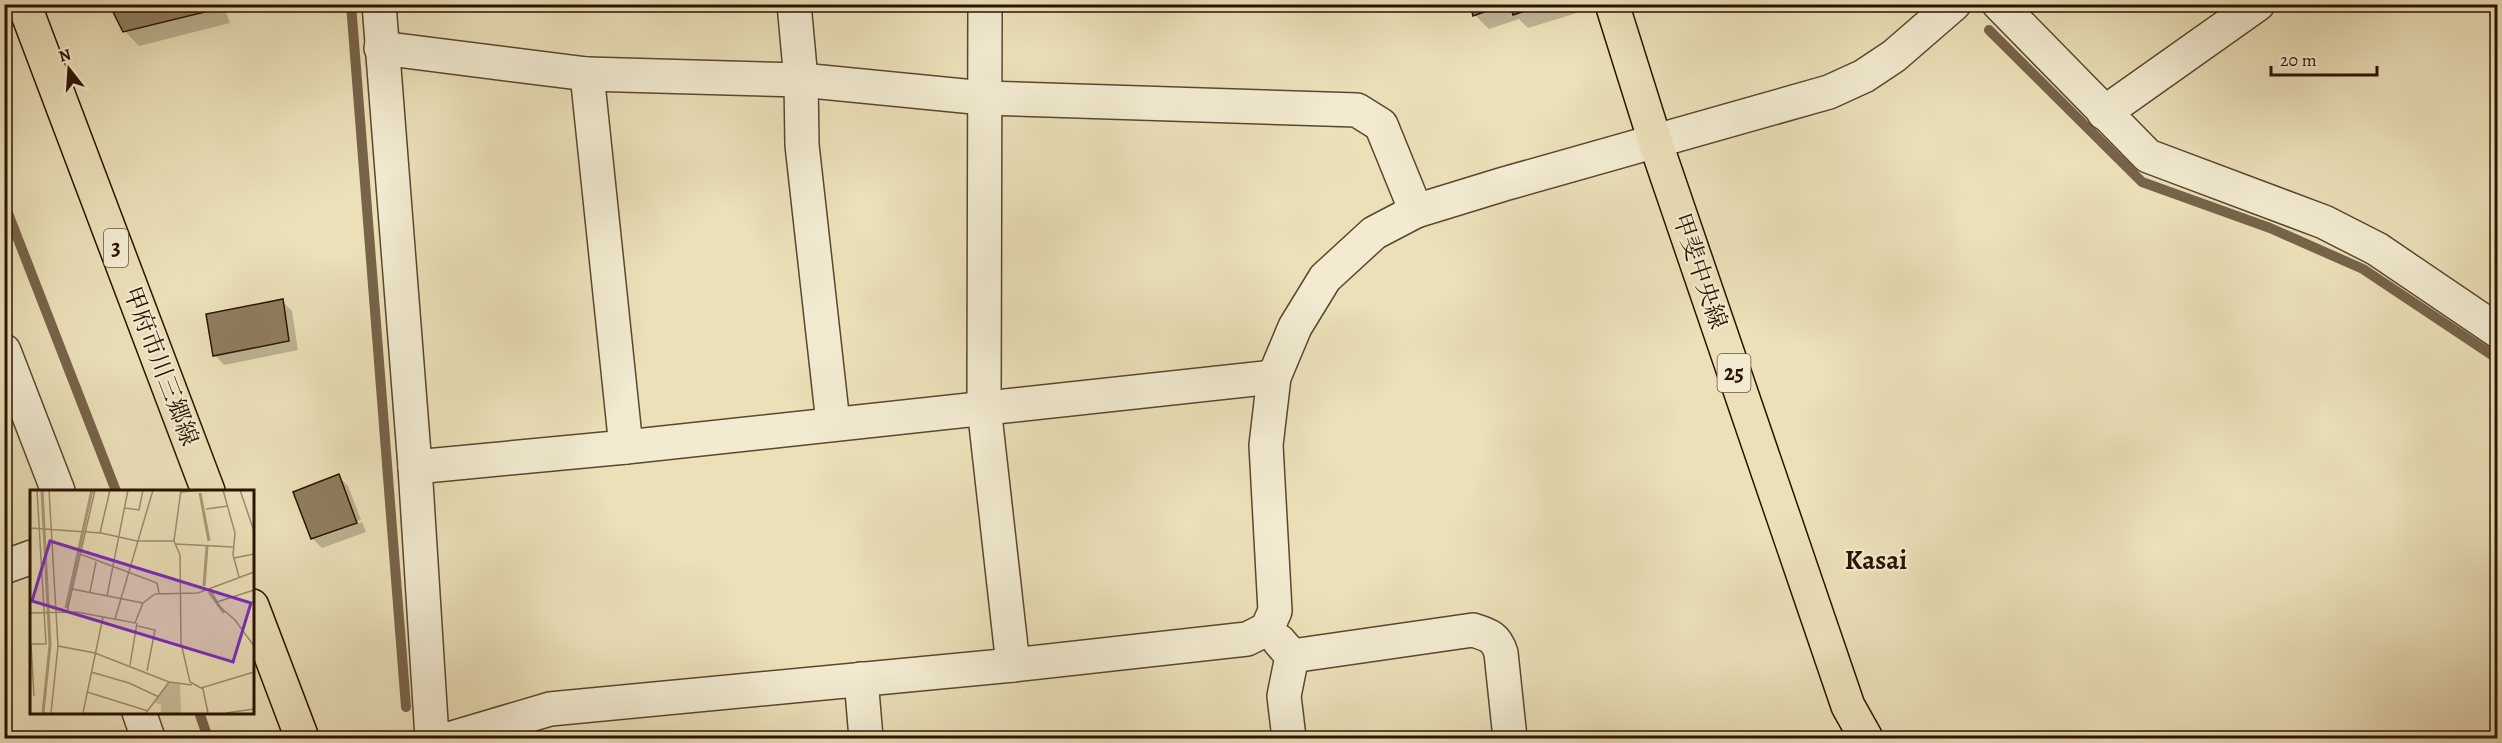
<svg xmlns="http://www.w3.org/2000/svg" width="2502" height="743" viewBox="0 0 2502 743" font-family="Alegreya,'Noto Serif JP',serif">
<rect width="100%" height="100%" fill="#ebe0b8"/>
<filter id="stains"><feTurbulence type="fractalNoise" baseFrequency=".00333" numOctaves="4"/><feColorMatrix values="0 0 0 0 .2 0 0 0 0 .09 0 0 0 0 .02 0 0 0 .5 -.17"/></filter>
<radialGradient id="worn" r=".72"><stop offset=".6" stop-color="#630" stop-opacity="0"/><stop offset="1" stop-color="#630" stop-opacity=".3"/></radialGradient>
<g fill="#0003">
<polygon points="111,4 223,4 230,23 139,46 125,31"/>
<polygon points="1471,4 1589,4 1590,9 1528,28 1519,19 1489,29 1475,15"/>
<polygon points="282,301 292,311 298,350 224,365 215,355"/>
<polygon points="338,476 348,486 361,520 315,536 315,539 362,522 366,532 322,548 312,538"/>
</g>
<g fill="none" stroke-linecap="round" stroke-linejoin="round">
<g stroke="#776449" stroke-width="10">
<polyline points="351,4 406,707"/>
<polyline points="1989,30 2142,182 2270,228 2363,269 2498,359"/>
<polyline points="4,203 116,491"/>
<polyline points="199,712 208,738"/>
</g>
</g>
<g fill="#8f7e60" stroke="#2b1300" stroke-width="1.5">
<polygon points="109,4 215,4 217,9 123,32"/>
<polygon points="1470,4 1506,4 1473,16"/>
<polygon points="1510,4 1546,4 1513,15"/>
<polygon points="283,299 289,341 213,356 206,314"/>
<polygon points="339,474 357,523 311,539 293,492"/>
</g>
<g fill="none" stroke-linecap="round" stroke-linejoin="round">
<defs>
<g id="minor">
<polyline points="379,4 415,467 432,738"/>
<polyline points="794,4 801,80 802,145 833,423"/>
<polyline points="985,4 984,407 1013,665"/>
<polyline points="1999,4 2148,156 2324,222 2377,249 2498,331"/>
<polyline points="381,48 587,74 801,80 984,98 1357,110 1381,125 1416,211"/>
<polyline points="587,74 626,447"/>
<polyline points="2104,113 2258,4"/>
<polyline points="4,351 58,491"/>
<polyline points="415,467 626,447 1274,377"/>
<polyline points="4,567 32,557"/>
<polyline points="1279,641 1292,656 1284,696 1289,738"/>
<path d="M1292 656 1473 630C1489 635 1496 637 1501 653L1510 738"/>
<polyline points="861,679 866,738"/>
<polyline points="139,712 148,738"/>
</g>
<polyline id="tertiary" points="452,738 550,709 1013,665 1247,639 1267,629 1275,611 1266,445 1274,377 1295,327 1325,278 1374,233 1416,211 1504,184 1829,92 1864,76 1894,56 1954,4"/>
<g id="primary">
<polyline points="24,4 208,491"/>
<polyline points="1612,4 1655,141 1848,706 1866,738"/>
<polyline points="252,606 302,738"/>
</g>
</defs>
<use href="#minor" stroke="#5b462e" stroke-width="36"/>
<use href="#tertiary" stroke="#5b462e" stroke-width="36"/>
<use href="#primary" stroke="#2b1300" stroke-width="36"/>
<use href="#minor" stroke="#f2ebd1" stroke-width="33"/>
<use href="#tertiary" stroke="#f2ebd1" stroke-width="33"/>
<use href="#primary" stroke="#ebe0b8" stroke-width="33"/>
</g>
<g text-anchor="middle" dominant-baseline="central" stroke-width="4.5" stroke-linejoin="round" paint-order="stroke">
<g fill="#f2ebd1" stroke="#67543f" stroke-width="1.5">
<rect x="104" y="229" width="24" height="38" rx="4.5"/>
<rect x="1717.5" y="354" width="33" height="38" rx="4.5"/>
</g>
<g font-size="22" font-weight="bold" fill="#2b1300">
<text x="116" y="248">3</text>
<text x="1734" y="373">25</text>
</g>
<g font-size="24" fill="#2b1300" stroke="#f2ebd1">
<text transform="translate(1700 271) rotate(71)">甲斐中央線</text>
<text transform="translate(161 366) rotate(69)">甲府市川三郷線</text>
</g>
<g font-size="27" font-weight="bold" fill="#2b1300" stroke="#f2ebd1">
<text x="1876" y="560">Kasai</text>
</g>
</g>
<g transform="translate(30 490)">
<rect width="224" height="224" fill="#ebe0b8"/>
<path d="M139 192 150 194 151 223H131V215L124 212Z" fill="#cabd99"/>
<path fill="none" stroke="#aa9a79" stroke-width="3" d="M12 0 20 155 13 223M170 3 179 51M174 96 177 56M179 102 194 123M36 118 62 0"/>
<path fill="none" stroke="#9e8e6e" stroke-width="1.5" d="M19 0 28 156 21 223M151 0 144 51 150 65 151 153 160 192 173 199 178 223M193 0 205 43 203 65 209 87M210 0 224 41M151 2 175 0M95 18 109 20 113 0M176 19 198 16M0 38 71 43 107 51H144M70 43 80 0M146 54 203 57M50 64 127 93 129 103M204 68 224 64M180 98 189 116 205 130 224 156M42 99 113 113M60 102 66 72M77 106 98 0M187 112 224 100M37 122 65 0M0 123 47 122 105 133 113 113 125 104 168 103 224 82M85 129 123 0M108 136 125 140 117 181M0 154H16L7 0M1 154 4 206M28 156 65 163 139 192 162 195M100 175 107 133M61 182 99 193 129 207M171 198 224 182M57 202 118 221M53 223 73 127M116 223 139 192M196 223 224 219"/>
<path fill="#7b2cbf" fill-opacity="0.15" stroke="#7b2cbf" stroke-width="3" d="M20 51 221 113 203 172 2 111Z"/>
<rect width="224" height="224" fill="none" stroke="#2b1300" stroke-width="3"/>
</g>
<rect width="2502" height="743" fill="none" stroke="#ebe0b8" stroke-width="24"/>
<rect x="6" y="6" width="2490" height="731" fill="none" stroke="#2b1300" stroke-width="3"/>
<rect x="12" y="12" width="2478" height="719" fill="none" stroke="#2b1300" stroke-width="1.5"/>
<g transform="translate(69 69) rotate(343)" stroke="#f2ebd1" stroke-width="4.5" paint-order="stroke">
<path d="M0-4.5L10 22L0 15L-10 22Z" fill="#2b1300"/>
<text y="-9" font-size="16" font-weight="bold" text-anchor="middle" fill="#2b1300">N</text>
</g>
<path d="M2271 66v9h106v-9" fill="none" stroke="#2b1300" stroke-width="3"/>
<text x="2280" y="66" font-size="18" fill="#2b1300" stroke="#f2ebd1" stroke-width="4.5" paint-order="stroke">20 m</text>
<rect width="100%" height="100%" filter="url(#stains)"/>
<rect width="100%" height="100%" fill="url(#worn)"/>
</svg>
